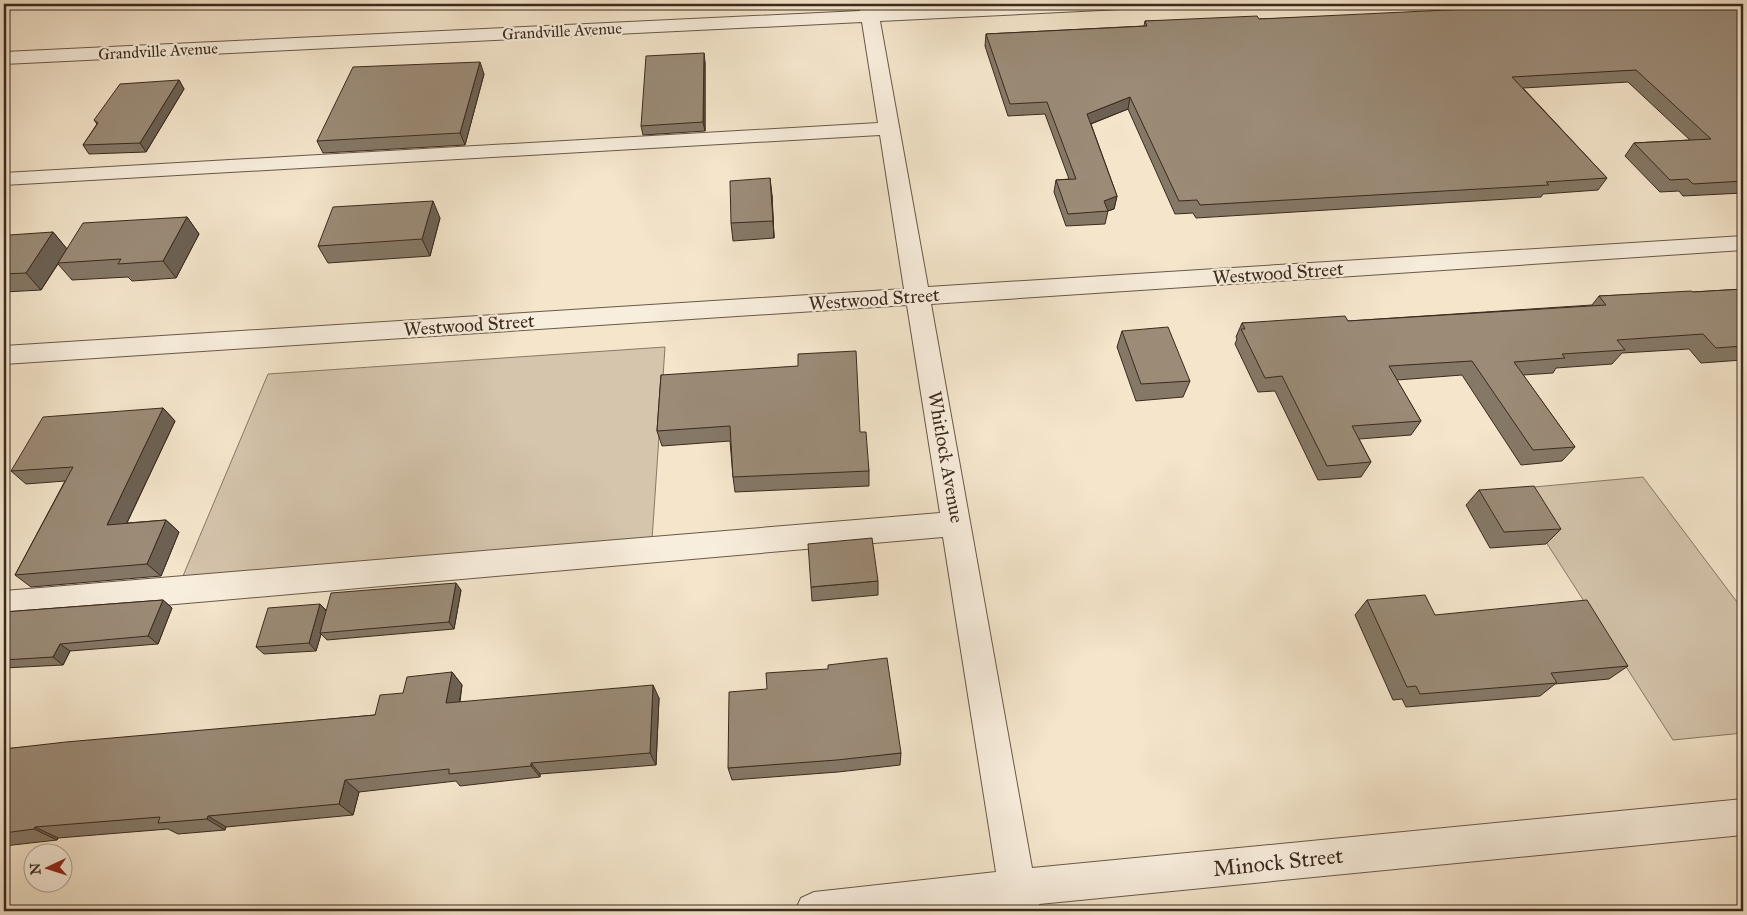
<svg xmlns="http://www.w3.org/2000/svg" width="1747" height="915" viewBox="0 0 1747 915" font-family="'IM FELL Great Primer',serif">
<rect width="100%" height="100%" fill="#f4e5cb"/>
<filter id="stains"><feTurbulence type="fractalNoise" baseFrequency=".004" numOctaves="4"/><feColorMatrix values="0 0 0 0 .2 0 0 0 0 .09 0 0 0 0 .02 0 0 0 .5 -.17"/></filter>
<radialGradient id="worn" r=".72"><stop offset=".6" stop-color="#630" stop-opacity="0"/><stop offset="1" stop-color="#630" stop-opacity=".3"/></radialGradient>
<g fill="#d5c5ad" stroke="#887865">
<polygon points="665,347 652,540 183,576 268,374"/>
<polygon points="1643,477 1743,610 1743,733 1673,740 1512,489"/>
</g>
<g fill="none" stroke-linecap="round" stroke-linejoin="round">
<defs>
<polygon id="minor" points="860,4 876,4 878,10 1018,4 1130,4 1127,8 1121,9 880,21 928,287 1743,236 1743,250 931,304 1032,868 1743,799 1743,835 1039,904 1040,911 1002,911 1002,909 983,911 795,911 801,898 814,892 996,872 943,537 4,619 4,591 940,513 907,305 4,364 4,346 904,289 880,135 4,185 4,173 878,123 862,22 4,64 4,52 860,11"/>
</defs>
<use href="#minor" stroke="#695948" stroke-width="2"/>
<use href="#minor" fill="#f8eedd" fill-rule="evenodd"/>
</g>
<g fill="#857866" stroke="#3b2a1d">
<polygon points="1743,4 1743,193 1683,196 1679,191 1660,192 1625,156 1634,143 1690,140 1628,82 1523,88 1607,178 1598,190 1543,194 1541,197 1196,218 1193,213 1175,214 1128,109 1091,124 1117,196 1114,209 1108,211 1105,224 1066,226 1054,192 1056,180 1069,179 1045,114 1008,116 985,46 986,34 1144,26 1145,21 1259,19"/>
<polygon points="705,62 705,131 643,135 641,126"/>
<polygon points="484,74 465,145 323,153 317,141"/>
<polygon points="179,80 184,89 146,152 89,154 83,145 97,124 94,120"/>
<polygon points="772,195 774,238 733,241 731,223"/>
<polygon points="187,217 199,234 176,278 132,281 128,277 72,280 58,264 41,290 4,292 4,242 53,232 67,249"/>
<polygon points="440,218 430,256 328,263 318,246"/>
<polygon points="1743,289 1743,360 1701,363 1689,349 1622,353 1612,364 1556,368 1553,373 1523,375 1575,447 1562,461 1521,465 1462,375 1397,380 1421,421 1411,435 1359,439 1371,462 1361,477 1318,480 1275,391 1258,392 1235,344 1237,339 1236,337 1242,323 1348,321 1592,305 1599,296 1693,292"/>
<polygon points="1122,331 1190,381 1183,397 1136,401 1117,347"/>
<polygon points="661,375 860,432 869,471 869,486 735,492 733,477 730,441 662,446 657,431"/>
<polygon points="163,408 175,421 127,523 166,520 179,532 161,576 31,587 15,575 65,481 26,484 11,471"/>
<polygon points="1479,490 1561,529 1546,544 1490,548 1466,505"/>
<polygon points="878,581 878,595 812,601 811,587"/>
<polygon points="461,590 454,629 327,640 321,634 316,651 264,654 256,647 320,604 326,610"/>
<polygon points="163,600 172,608 158,644 70,651 63,665 4,668 4,612"/>
<polygon points="1367,600 1435,615 1628,666 1609,679 1555,684 1540,696 1406,707 1402,699 1393,700 1355,615"/>
<polygon points="452,672 462,685 460,702 659,698 656,765 540,774 540,777 460,786 456,781 359,792 353,815 226,827 225,830 178,834 168,829 58,838 57,840 4,846 4,749 375,715 403,693"/>
<polygon points="901,753 900,765 838,772 732,780 728,768"/>
</g>
<g fill="#6c6153" stroke="#3b2a1d">
<polygon points="704,53 705,62 705,131 703,122"/>
<polygon points="480,62 484,74 465,145 460,133"/>
<polygon points="179,80 184,89 146,152 140,143"/>
<polygon points="1130,97 1128,109 1085,126 1087,114"/>
<polygon points="770,178 772,195 774,238 773,221"/>
<polygon points="1117,196 1114,209 1107,211 1104,201"/>
<polygon points="433,201 440,218 430,256 422,239"/>
<polygon points="187,217 199,234 176,278 163,261"/>
<polygon points="53,232 67,249 41,290 26,273"/>
<polygon points="163,408 175,421 120,537 107,525"/>
<polygon points="166,520 179,532 161,576 147,564"/>
<polygon points="456,583 461,590 454,629 449,622"/>
<polygon points="163,600 172,608 158,644 148,636"/>
<polygon points="320,604 327,612 320,633 321,634 316,651 309,643"/>
<polygon points="60,644 70,651 63,665 53,657"/>
<polygon points="452,672 462,685 457,716 446,703"/>
<polygon points="653,685 659,698 656,765 650,753"/>
<polygon points="531,763 540,774 540,777 531,766"/>
<polygon points="345,780 359,792 353,815 339,804"/>
<polygon points="208,816 226,827 225,830 207,819"/>
<polygon points="35,827 58,838 57,840 34,829"/>
</g>
<g fill="#9b8b77" stroke="#3b2a1d">
<polygon points="1572,4 1743,4 1743,181 1693,184 1688,179 1670,180 1634,143 1711,139 1636,70 1512,77 1607,178 1546,182 1549,185 1200,205 1197,200 1179,201 1130,97 1087,114 1117,196 1104,201 1108,211 1068,214 1056,180 1076,179 1047,102 1010,104 986,34 1147,26 1145,21 1257,16 1259,19"/>
<polygon points="704,53 703,122 641,126 646,56"/>
<polygon points="480,62 460,133 317,141 353,67"/>
<polygon points="179,80 140,143 83,145 98,123 94,120 120,84"/>
<polygon points="770,178 773,221 731,223 730,181"/>
<polygon points="433,201 422,239 318,246 333,207"/>
<polygon points="187,217 163,261 118,264 121,259 58,263 83,223"/>
<polygon points="53,232 26,273 4,274 4,242 9,235"/>
<polygon points="1743,289 1743,346 1716,348 1703,334 1617,340 1625,350 1562,354 1565,358 1514,362 1575,447 1533,450 1472,361 1389,366 1421,421 1352,426 1371,462 1327,466 1282,376 1265,378 1241,329 1245,329 1242,323 1345,316 1348,321 1606,305 1599,296 1691,291 1693,292"/>
<polygon points="1168,327 1190,381 1141,384 1122,331"/>
<polygon points="856,351 860,432 866,432 869,471 733,477 730,426 657,431 661,375 798,366 798,354"/>
<polygon points="163,408 107,525 166,520 147,564 15,575 73,467 11,471 43,417"/>
<polygon points="1534,486 1561,529 1504,532 1479,490"/>
<polygon points="872,538 878,581 811,587 808,544"/>
<polygon points="456,583 449,622 320,633 331,593"/>
<polygon points="1425,595 1435,615 1587,600 1628,666 1551,673 1557,683 1420,694 1416,686 1407,687 1367,600"/>
<polygon points="163,600 148,636 60,644 53,657 4,660 4,612"/>
<polygon points="320,604 309,643 256,647 268,608"/>
<polygon points="887,658 901,753 837,760 728,768 729,692 767,689 766,673 828,669 828,665"/>
<polygon points="452,672 446,703 653,685 650,753 531,763 531,766 449,774 449,769 345,780 339,804 208,816 207,819 158,823 160,817 35,827 34,829 4,833 4,749 66,742 375,715 380,695 403,693 407,677"/>
</g>
<g text-anchor="middle" dominant-baseline="central" stroke-width="4.5" stroke-linejoin="round" paint-order="stroke">
<g font-size="16" fill="#3b2a1d" stroke="#f8eedd">
<text transform="translate(562 31) rotate(-3)">Grandville Avenue</text>
<text transform="translate(158 51) rotate(-3)">Grandville Avenue</text>
</g>
<g font-size="19" fill="#3b2a1d" stroke="#f8eedd">
<text transform="translate(1278 273) rotate(-4)">Westwood Street</text>
<text transform="translate(874 299) rotate(-4)">Westwood Street</text>
<text transform="translate(469 325) rotate(-4)">Westwood Street</text>
<text transform="translate(946 457) rotate(80)">Whitlock Avenue</text>
</g>
<g font-size="22" fill="#3b2a1d" stroke="#f8eedd">
<text transform="translate(1278 862) rotate(-6)">Minock Street</text>
</g>
</g>
<rect width="1747" height="915" fill="none" stroke="#f4e5cb" stroke-width="20"/>
<rect x="5" y="5" width="1737" height="905" fill="none" stroke="#3b2a1d" stroke-width="2.5"/>
<rect x="10" y="10" width="1727" height="895" fill="none" stroke="#3b2a1d"/>
<g transform="translate(48 868) rotate(266)"><circle r="24" fill="#f8eedd" stroke="#aca090"/>
<path d="M0-4L9 19L0 12L-9 19Z" fill="#8f2418"/>
<text y="-8" font-size="14" font-weight="bold" text-anchor="middle" fill="#3b2a1d">N</text>
</g>
<rect width="100%" height="100%" filter="url(#stains)"/>
<rect width="100%" height="100%" fill="url(#worn)"/>
</svg>
